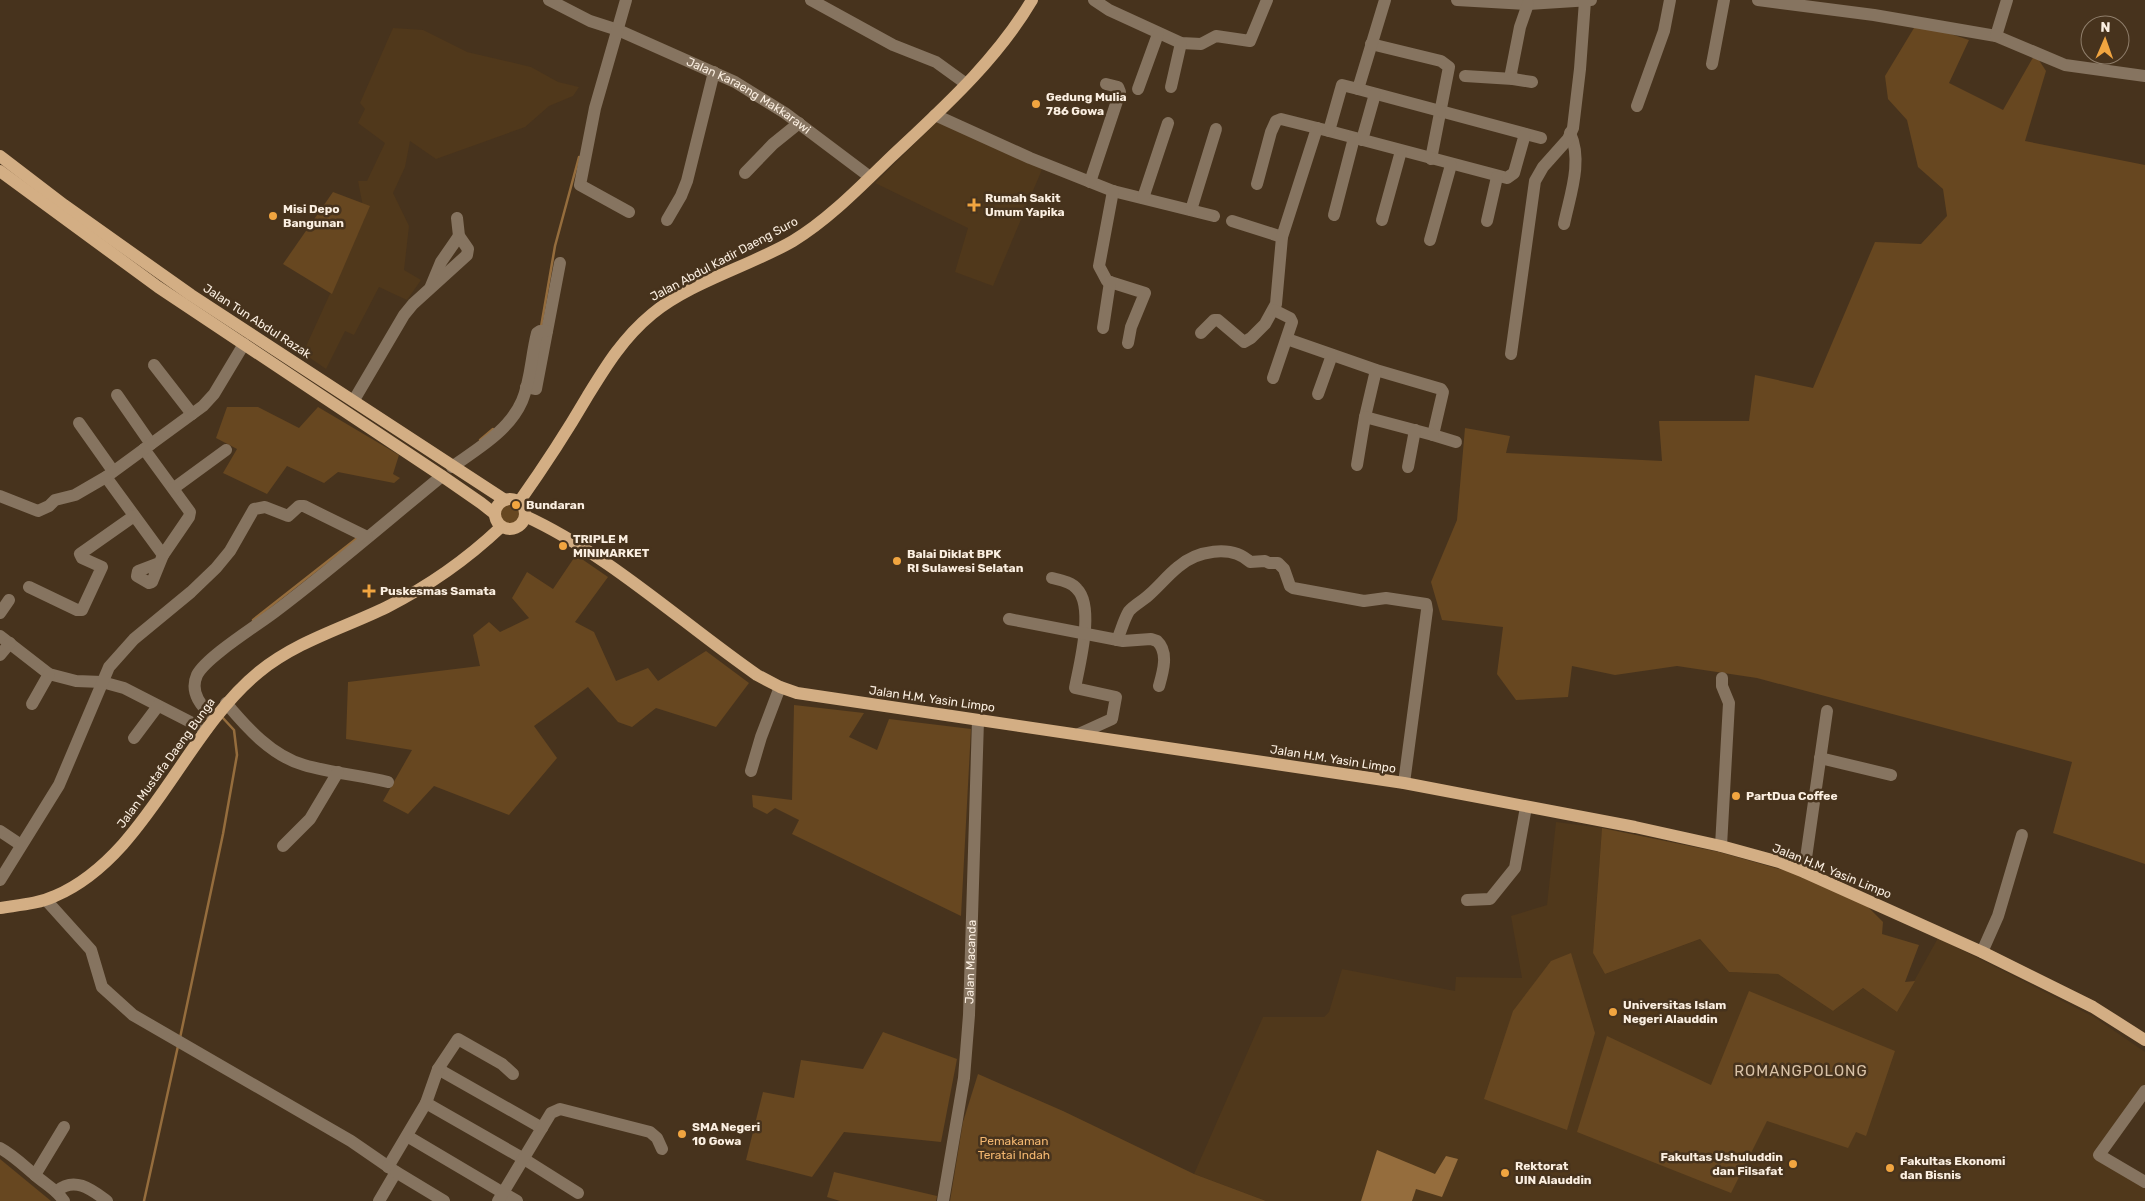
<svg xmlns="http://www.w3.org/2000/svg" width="2145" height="1201" viewBox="0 0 2145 1201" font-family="Rubik,sans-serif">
<rect width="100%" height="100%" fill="#47331d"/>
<g fill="#50381b">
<polygon points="393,28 423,30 467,52 531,67 558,82 579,87 573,96 549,106 525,127 436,159 410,141 405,167 393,193 409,226 404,270 421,280 407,300 379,287 354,335 345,331 326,369 303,353 365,217 358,181 367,181 385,143 358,123 365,109 360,103"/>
<polygon points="937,122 1043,167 993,286 955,272 968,228 875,183"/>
<polygon points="1556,822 1602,828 1593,953 1605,974 1700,939 1729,972 1778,974 1833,1011 1863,988 1897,1012 1938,938 2094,1017 2145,1052 2145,1099 2103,1155 2145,1178 2145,1201 1266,1201 1194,1174 1263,1017 1324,1017 1329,1012 1342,969 1455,991 1456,977 1522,978 1511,916 1547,905"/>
</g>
<g fill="#674720">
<polygon points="1917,23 1969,40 1949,83 2003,110 2035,54 2046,71 2025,141 2145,165 2145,864 2053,833 2072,762 1757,678 1677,666 1615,675 1572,666 1568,697 1516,700 1497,674 1503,627 1442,620 1431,582 1457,520 1465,428 1510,436 1506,453 1662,461 1659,421 1749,421 1755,375 1813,388 1875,242 1921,244 1947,216 1943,189 1918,167 1907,120 1888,99 1885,76"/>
<polygon points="333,192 370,206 332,294 283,264"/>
<polygon points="227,407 258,407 299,428 318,407 399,455 393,474 400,478 394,483 338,472 324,483 287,466 267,494 223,473 237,449 216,438"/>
<circle cx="510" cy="514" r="15"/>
<polygon points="576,555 608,577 575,622 594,632 616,681 648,668 658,681 706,651 749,683 716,727 656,708 632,727 618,722 588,687 534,726 557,758 509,815 434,786 408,814 383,801 412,750 346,739 348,682 480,666 473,635 489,622 500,632 529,618 512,598 527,572 553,589"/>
<polygon points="794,705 864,713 849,737 877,750 889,719 971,729 961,916 792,834 799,820 775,808 767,814 753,807 752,795 792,800"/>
<polygon points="1602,828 1719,852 1790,872 1864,903 1883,922 1882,934 1919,945 1905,982 1915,981 1897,1012 1863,988 1833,1011 1778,974 1729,972 1700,939 1605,974 1593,953"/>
<polygon points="1571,953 1595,1033 1567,1130 1484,1099 1513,1011 1551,961"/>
<polygon points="1749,991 1895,1051 1866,1136 1856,1132 1848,1148 1767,1121 1731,1193 1577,1132 1607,1036 1711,1085"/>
<polygon points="883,1032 957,1059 941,1142 844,1132 812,1177 746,1160 763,1092 794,1098 801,1060 863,1069"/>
<polygon points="978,1074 1063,1111 1194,1174 1266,1201 950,1201 963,1122"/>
<polygon points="0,1159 51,1201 0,1201"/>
<polygon points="834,1172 937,1196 936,1201 840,1201 827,1197"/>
</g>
<polygon fill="#956d3d" points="1377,1150 1435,1174 1446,1156 1458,1159 1442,1197 1416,1189 1412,1201 1361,1201"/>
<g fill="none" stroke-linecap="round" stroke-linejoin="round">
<g stroke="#956d3d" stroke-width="2.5">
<polyline points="541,327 555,246 579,157"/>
<polyline points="480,440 493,429"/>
<polyline points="253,620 356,539"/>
<polyline points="180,1038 223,834 237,755 234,730 222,717"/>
<polyline points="144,1201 178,1046"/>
</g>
<g stroke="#867460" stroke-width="12">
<path id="s1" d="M549 0 590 21 618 30 735 82 785 113 870 177"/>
<polyline points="626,0 595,108 580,185 629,212"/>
<polyline points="811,0 893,45 936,62 965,83"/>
<polyline points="1094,0 1109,10 1181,43 1201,44 1216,36 1250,41 1267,0"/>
<polyline points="1457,0 1528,4 1591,0"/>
<polyline points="1758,0 1874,15 1996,36 2065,65 2145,76"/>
<polyline points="1528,4 1520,27 1511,73 1513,79 1532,82"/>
<polyline points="1996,36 2007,0"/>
<polyline points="1371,44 1441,61 1449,67 1431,159"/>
<polyline points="1712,64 1724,0"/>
<polyline points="1465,76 1513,79"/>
<polyline points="1171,87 1181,43"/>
<polyline points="1138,89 1158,34"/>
<polyline points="1358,89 1541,138"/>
<polyline points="1637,106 1664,31 1670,0"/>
<polyline points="935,115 1030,158 1113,191 1214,216"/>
<polyline points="1329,131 1507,178 1514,173 1525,134"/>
<polyline points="1362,140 1375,94"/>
<polyline points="745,173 773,144 799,123"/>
<polyline points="1090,182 1120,92 1118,87 1106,84"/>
<polyline points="1257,184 1271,132 1276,121 1281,119 1329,131 1342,85 1358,89 1385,0"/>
<polyline points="1113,191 1099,266 1107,281 1145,293 1131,327 1128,343"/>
<polyline points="1143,198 1168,123"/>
<polyline points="1191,210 1216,129"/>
<polyline points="1334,215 1354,138"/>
<polyline points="667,220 681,196 687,181 714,72"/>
<polyline points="1382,220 1401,151"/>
<polyline points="1232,221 1282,237"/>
<polyline points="1487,221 1497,177"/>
<path d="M1564 224C1570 195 1583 161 1570 133"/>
<polyline points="1430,240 1451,165"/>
<polyline points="431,286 441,262 459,236"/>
<polyline points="1103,328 1110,282"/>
<polyline points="1201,333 1214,320 1218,320 1244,342 1251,338 1265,324 1276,304 1282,237 1317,128"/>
<polyline points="1287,339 1376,370 1441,389 1443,392 1433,435 1456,442"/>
<polyline points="1511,354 1535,181 1543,167 1568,139 1573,128 1580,69 1585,1"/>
<polyline points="154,365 192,414"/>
<polyline points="1273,378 1292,322 1290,318 1274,310"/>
<polyline points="526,387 536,389 560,263"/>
<polyline points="1318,394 1332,355"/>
<polyline points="117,395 151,444"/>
<polyline points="354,400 404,315 413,304 467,255 468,249 459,236 457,218"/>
<polyline points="1365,417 1376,370"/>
<polyline points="79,423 113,471"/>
<polyline points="1357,465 1365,417 1433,435"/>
<path d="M452 467C477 449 509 431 522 401 531 380 531 356 537 333L540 331H547"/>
<polyline points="1408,467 1415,430"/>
<polyline points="106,477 163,555 189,517 190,512 144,449"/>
<polyline points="174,488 226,450"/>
<polyline points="0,496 38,511 49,506 55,500 75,495 106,477 203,406 214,394 244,344"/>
<polyline points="159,563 138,571 137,576 149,583 152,582 163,555"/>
<path d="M1052 578C1060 580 1072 582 1077 589 1095 607 1079 666 1075 688L1116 697 1112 719 1079 734"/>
<polyline points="29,587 77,610 82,610 102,567 82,558 80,554 134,516"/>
<polyline points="0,613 9,600"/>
<path d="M1009 619 1123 641 1151 639 1157 641C1169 652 1163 672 1159 686"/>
<polyline points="0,636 49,674 76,681 102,682 124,688 206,730"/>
<path d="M1117 640C1121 631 1124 619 1129 611 1134 605 1144 600 1150 594 1160 585 1168 575 1178 567 1196 551 1231 544 1250 562L1265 561 1269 563H1278L1284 569 1290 586 1293 588 1364 601 1386 598 1426 604 1427 610 1404 783"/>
<polyline points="0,655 10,643"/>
<path d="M226 703C247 728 272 756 304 765 331 773 360 775 388 782"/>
<polyline points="32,704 49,674"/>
<path d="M214 718C202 707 189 693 197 675 206 657 258 625 276 611 333 568 387 521 442 476"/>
<polyline points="134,738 158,706"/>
<polyline points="1820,758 1891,775"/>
<polyline points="751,771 761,737 780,687"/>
<polyline points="0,831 21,845"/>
<polyline points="283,846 310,819 338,772"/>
<polyline points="1721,846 1729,703 1722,686 1722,678"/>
<polyline points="1804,872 1827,711"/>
<polyline points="0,880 59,785 109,667 134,639 191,592 216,568 230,551 254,509 265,507 288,516 299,506 304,506 367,537"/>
<polyline points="46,900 91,950 102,987 133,1015 351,1141 396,1172 379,1201"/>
<polyline points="1467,900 1490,899 1515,868 1526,807"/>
<polyline points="1982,952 1998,916 2022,835"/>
<polyline points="438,1069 542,1128"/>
<polyline points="2145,1091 2099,1155 2145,1182"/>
<polyline points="426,1103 524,1159 578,1193"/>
<polyline points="407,1136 517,1201"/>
<path d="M0 1148C13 1155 23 1165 35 1175 45 1184 56 1189 64 1201"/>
<polyline points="388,1167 426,1103 438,1069 458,1039 502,1064 513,1074"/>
<polyline points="396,1172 444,1201"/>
<polyline points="35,1175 64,1127"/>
<path d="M57 1191C75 1176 92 1190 107 1201"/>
<polyline points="498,1201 551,1113 560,1109 650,1132 657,1138 662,1149"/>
<path id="s2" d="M943 1201 964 1078 969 1015 978 720"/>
</g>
<g stroke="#d3ae84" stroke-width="12">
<polyline points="0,156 64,205 191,295 505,500"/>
<polyline points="0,171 158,287 442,476 481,503 495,514"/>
<circle cx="510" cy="514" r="15"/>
<path d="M519 502C543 468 566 433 587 397 606 366 623 338 652 314 689 283 750 266 793 241 828 220 861 186 891 157 942 109 996 61 1032 0"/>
<path d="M525 516C608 554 682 623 757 675L780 687 797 693 1404 783 1635 827 1721 846 1779 862 1804 872 1982 952 2093 1007 2145 1040"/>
<path d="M0 908C19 905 38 904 55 896 146 857 183 734 259 672 297 641 344 628 387 607 429 586 467 559 501 527"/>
</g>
</g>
<g fill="#f1a540" stroke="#47331d" stroke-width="2">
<circle cx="1036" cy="104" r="5"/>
<path d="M971.5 197.5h5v5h5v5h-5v5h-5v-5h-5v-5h5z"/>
<circle cx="273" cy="216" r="5"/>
<circle cx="516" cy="505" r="5"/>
<circle cx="563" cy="546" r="5"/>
<circle cx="897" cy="561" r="5"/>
<path d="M366.5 583.5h5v5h5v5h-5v5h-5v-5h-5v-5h5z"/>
<circle cx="1736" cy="796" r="5"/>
<circle cx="1613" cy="1012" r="5"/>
<circle cx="682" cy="1134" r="5"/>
<circle cx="1793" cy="1164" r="5"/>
<circle cx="1890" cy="1168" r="5"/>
<circle cx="1505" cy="1173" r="5"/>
</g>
<g text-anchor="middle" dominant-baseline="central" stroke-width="5" stroke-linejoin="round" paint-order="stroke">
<g font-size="12" fill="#fbefe1" stroke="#47331d">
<text stroke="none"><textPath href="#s1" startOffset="222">Jalan Karaeng Makkarawi</textPath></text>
<text transform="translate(724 259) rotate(-28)">Jalan Abdul Kadir Daeng Suro</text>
<text transform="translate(257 321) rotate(33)">Jalan Tun Abdul Razak</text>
<text transform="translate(932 699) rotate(8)">Jalan H.M. Yasin Limpo</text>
<text transform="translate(1333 759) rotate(9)">Jalan H.M. Yasin Limpo</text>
<text transform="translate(166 763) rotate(-54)">Jalan Mustafa Daeng Bunga</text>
<text transform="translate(1832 871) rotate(22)">Jalan H.M. Yasin Limpo</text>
<text stroke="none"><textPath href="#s2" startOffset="241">Jalan Macanda</textPath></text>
</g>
<g font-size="12" font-weight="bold" fill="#fbefe1" stroke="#47331d" text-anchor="start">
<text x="1046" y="97">Gedung Mulia<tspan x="1046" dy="14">786 Gowa</tspan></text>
<text x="985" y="198">Rumah Sakit<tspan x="985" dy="14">Umum Yapika</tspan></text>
<text x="283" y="209">Misi Depo<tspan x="283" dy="14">Bangunan</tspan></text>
<text x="526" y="505">Bundaran</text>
<text x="573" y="539">TRIPLE M<tspan x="573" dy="14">MINIMARKET</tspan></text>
<text x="907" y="554">Balai Diklat BPK<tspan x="907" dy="14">RI Sulawesi Selatan</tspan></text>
<text x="380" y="591">Puskesmas Samata</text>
<text x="1746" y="796">PartDua Coffee</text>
<text x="1623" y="1005">Universitas Islam<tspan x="1623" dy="14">Negeri Alauddin</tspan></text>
<text x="692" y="1127">SMA Negeri<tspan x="692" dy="14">10 Gowa</tspan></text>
<text x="1783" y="1157" text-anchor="end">Fakultas Ushuluddin<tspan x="1783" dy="14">dan Filsafat</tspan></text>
<text x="1900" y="1161">Fakultas Ekonomi<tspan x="1900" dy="14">dan Bisnis</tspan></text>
<text x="1515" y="1166">Rektorat<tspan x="1515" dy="14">UIN Alauddin</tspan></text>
</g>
<g font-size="12" fill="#f3b770" stroke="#47331d">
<text x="1014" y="1141">Pemakaman<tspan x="1014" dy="14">Teratai Indah</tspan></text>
</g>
<g font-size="15" letter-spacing="1" fill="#d9c2a7" stroke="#47331d">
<text x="1801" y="1071">ROMANGPOLONG</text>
</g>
</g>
<g transform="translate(2105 40) rotate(2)"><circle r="24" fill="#47331d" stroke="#8f7e6b"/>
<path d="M0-4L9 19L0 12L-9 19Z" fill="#f1a540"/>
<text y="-8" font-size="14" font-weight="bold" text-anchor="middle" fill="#fbefe1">N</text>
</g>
</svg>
